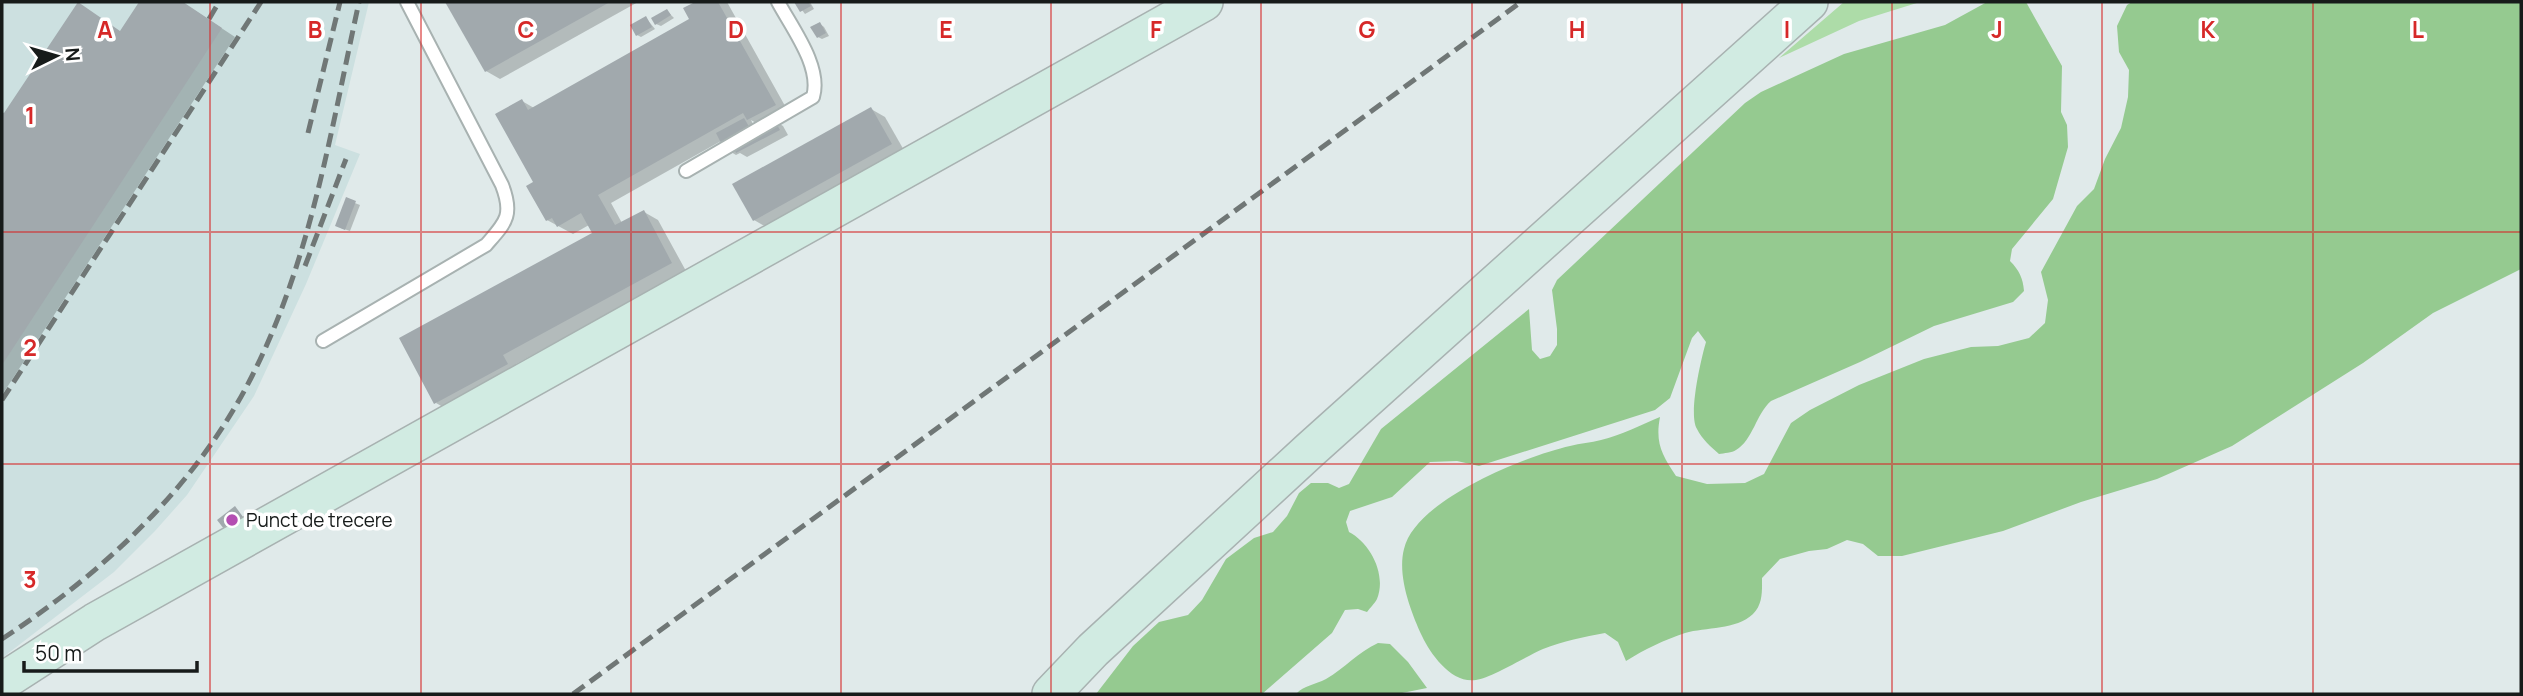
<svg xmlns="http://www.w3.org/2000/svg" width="2523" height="696" viewBox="0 0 2523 696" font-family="Manrope,sans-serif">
<rect width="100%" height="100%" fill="#e0eaea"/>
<polygon fill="#cce0e0" points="2,2 369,2 335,145 360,154 306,284 254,396 187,495 155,531 114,572 2,658"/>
<polygon fill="#addca8" points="1844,2 1920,2 1859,21 1779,58"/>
<g fill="#95ca90">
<path d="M1987 2H2026L2062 66 2061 112 2067 125 2068 147 2053 199 2012 249 2010 261C2019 270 2023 278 2024 291L2013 302 1934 326 1860 362 1771 401C1756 414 1753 440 1736 450 1732 453 1724 453 1719 454 1711 447 1702 439 1697 429 1688 415 1701 359 1706 342L1698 331 1692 338 1670 398 1655 410 1479 466 1457 461 1430 462 1392 497 1350 511 1346 522 1349 532C1370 543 1387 574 1377 599 1375 603 1370 608 1367 612L1358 609 1345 610 1332 633 1262 694H1096L1133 646 1159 622 1188 615 1202 600 1226 559 1254 538 1273 532 1287 516 1299 493 1311 483H1328L1339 488 1349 484 1381 429 1529 309 1532 350 1540 359 1550 356 1557 345V329L1552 290 1557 280 1745 103 1761 92 1844 54 1945 25Z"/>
<path d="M2132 2H2521V269L2433 313 2363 363 2232 446 2157 479 2081 502 2003 531 1902 556H1878L1863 544 1847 540 1827 549 1809 551 1780 559 1762 578C1762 591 1763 604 1753 614 1736 630 1706 627 1685 633 1664 640 1645 649 1626 661L1618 642 1605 633C1584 637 1563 641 1543 649 1527 656 1491 678 1476 680 1452 684 1431 655 1422 636 1411 612 1397 576 1404 549 1415 500 1525 456 1570 446 1580 443 1591 443 1601 440 1621 435 1641 425 1660 417 1655 443 1662 455 1676 476L1707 484 1745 483 1764 474 1791 423 1810 410 1859 385 1924 359 1971 347 1998 346 2029 338 2045 323 2048 300 2041 272 2077 206 2094 189 2105 159 2121 128 2128 97 2129 70 2119 52 2117 26 2127 5Z"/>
<path d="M1378 643 1390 644 1408 662 1427 688 1397 694H1296C1304 685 1315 685 1326 679 1345 668 1358 652 1378 643Z"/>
</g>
<g fill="#0003" fill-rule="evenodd">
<polygon points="141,2 182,2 235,37 2,395 2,113 5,115 121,32"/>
<polygon points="447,2 638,2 500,79 486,71"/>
<path d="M699 2H727L789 113 775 121 783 126 788 135 747 157 740 153 736 155 726 149 721 141 611 203 622 223 644 212 658 220 686 271 516 364 521 372 450 411 436 403 594 234 589 225 573 234 547 220 535 183 522 101 534 108 692 19 686 9ZM751 120 761 126 756 130Z"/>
<polygon points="796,2 810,2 814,9 805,14"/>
<polygon points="667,11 674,18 661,26 656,24"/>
<polygon points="646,18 655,29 641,37 637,35"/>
<polygon points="820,24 824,27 829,36 822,39 818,37"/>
<polygon points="871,109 885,117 905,152 768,228 754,220"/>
<polygon points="347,200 360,205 350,231 341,228"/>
</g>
<g fill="#a1a9ad">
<polygon points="78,2 120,31 139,2 183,2 222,28 2,365 2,112 4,113"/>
<polygon points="445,2 610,2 485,72"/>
<polygon points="695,2 718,2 776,105 747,120 743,113 598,195 615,225 644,210 672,263 503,355 508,364 434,404 399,338 592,233 581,213 557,227 552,218 546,221 526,186 533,182 495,114 522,99 528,110 689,19 683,8"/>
<polygon points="794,2 808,2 811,6 800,12"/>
<polygon points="667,9 671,15 655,25 651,18"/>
<polygon points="646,16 652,27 636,36 630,25"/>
<polygon points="820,22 826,33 817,38 810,27"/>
<polygon points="871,107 892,144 753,221 732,184"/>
<polygon points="744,118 751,130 773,118 780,130 736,153 733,146 725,151 716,133"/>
<polygon points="346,197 356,201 345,230 335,226"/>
<polygon points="235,506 246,521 228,534 217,520"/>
</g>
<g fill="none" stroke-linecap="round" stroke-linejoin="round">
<defs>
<g id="lane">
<path d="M686 171 813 97C822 67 792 28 778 2"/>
<path d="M323 341 486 245C505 223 514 216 502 185L407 2"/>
</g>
<g id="secondary">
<polyline points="2,682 95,622 1204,2"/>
<polyline points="1051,694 1093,650 1310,450 1809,2"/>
</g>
</defs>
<use href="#lane" stroke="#a8b2b1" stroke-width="16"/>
<use href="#secondary" stroke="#a8b2b1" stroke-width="40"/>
<use href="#lane" stroke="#fff" stroke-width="12"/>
<use href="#secondary" stroke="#d1ebe2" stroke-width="37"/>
<g stroke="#707776" stroke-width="5" stroke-dasharray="14 7" stroke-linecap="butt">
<polyline points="209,19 219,2"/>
<polyline points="308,133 340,2"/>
<polyline points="305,266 346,159"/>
<polyline points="2,400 261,2"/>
<path d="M2 639C106 571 201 482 256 368 312 254 332 125 359 2"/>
<polyline points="573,694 1521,2"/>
</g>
</g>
<path fill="none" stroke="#d62828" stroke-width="2" stroke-opacity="0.55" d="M210 2V694M421 2V694M631 2V694M841 2V694M1051 2V694M1261 2V694M1472 2V694M1682 2V694M1892 2V694M2102 2V694M2313 2V694M2 232H2521M2 464H2521"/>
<circle fill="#b44eb2" stroke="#fff" stroke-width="2.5" cx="232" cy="520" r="7"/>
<g text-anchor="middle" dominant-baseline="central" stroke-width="7" stroke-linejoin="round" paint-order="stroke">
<g font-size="19" fill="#171b1a" stroke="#fff" text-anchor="start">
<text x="246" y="520">Punct de trecere</text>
</g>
</g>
<g font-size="23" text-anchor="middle" font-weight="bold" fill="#d62828" stroke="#fff" stroke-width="7" stroke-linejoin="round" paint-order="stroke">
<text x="105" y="38">A</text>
<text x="315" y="38">B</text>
<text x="526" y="38">C</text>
<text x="736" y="38">D</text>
<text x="946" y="38">E</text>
<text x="1156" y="38">F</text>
<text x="1367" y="38">G</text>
<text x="1577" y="38">H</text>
<text x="1787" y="38">I</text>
<text x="1997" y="38">J</text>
<text x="2208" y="38">K</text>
<text x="2418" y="38">L</text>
<text x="30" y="124">1</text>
<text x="30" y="356">2</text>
<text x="30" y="588">3</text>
</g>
<rect width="2523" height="696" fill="none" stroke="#171b1a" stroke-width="7"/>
<g transform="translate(56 56) rotate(85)" stroke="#ffffff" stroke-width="5" paint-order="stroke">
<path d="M0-5L12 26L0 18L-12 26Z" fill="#171b1a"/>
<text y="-10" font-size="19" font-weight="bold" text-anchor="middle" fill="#171b1a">N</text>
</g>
<path d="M24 661v10h173v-10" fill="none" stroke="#171b1a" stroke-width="3.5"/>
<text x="35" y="661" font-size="21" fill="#171b1a" stroke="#ffffff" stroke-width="5" paint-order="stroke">50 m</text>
</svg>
